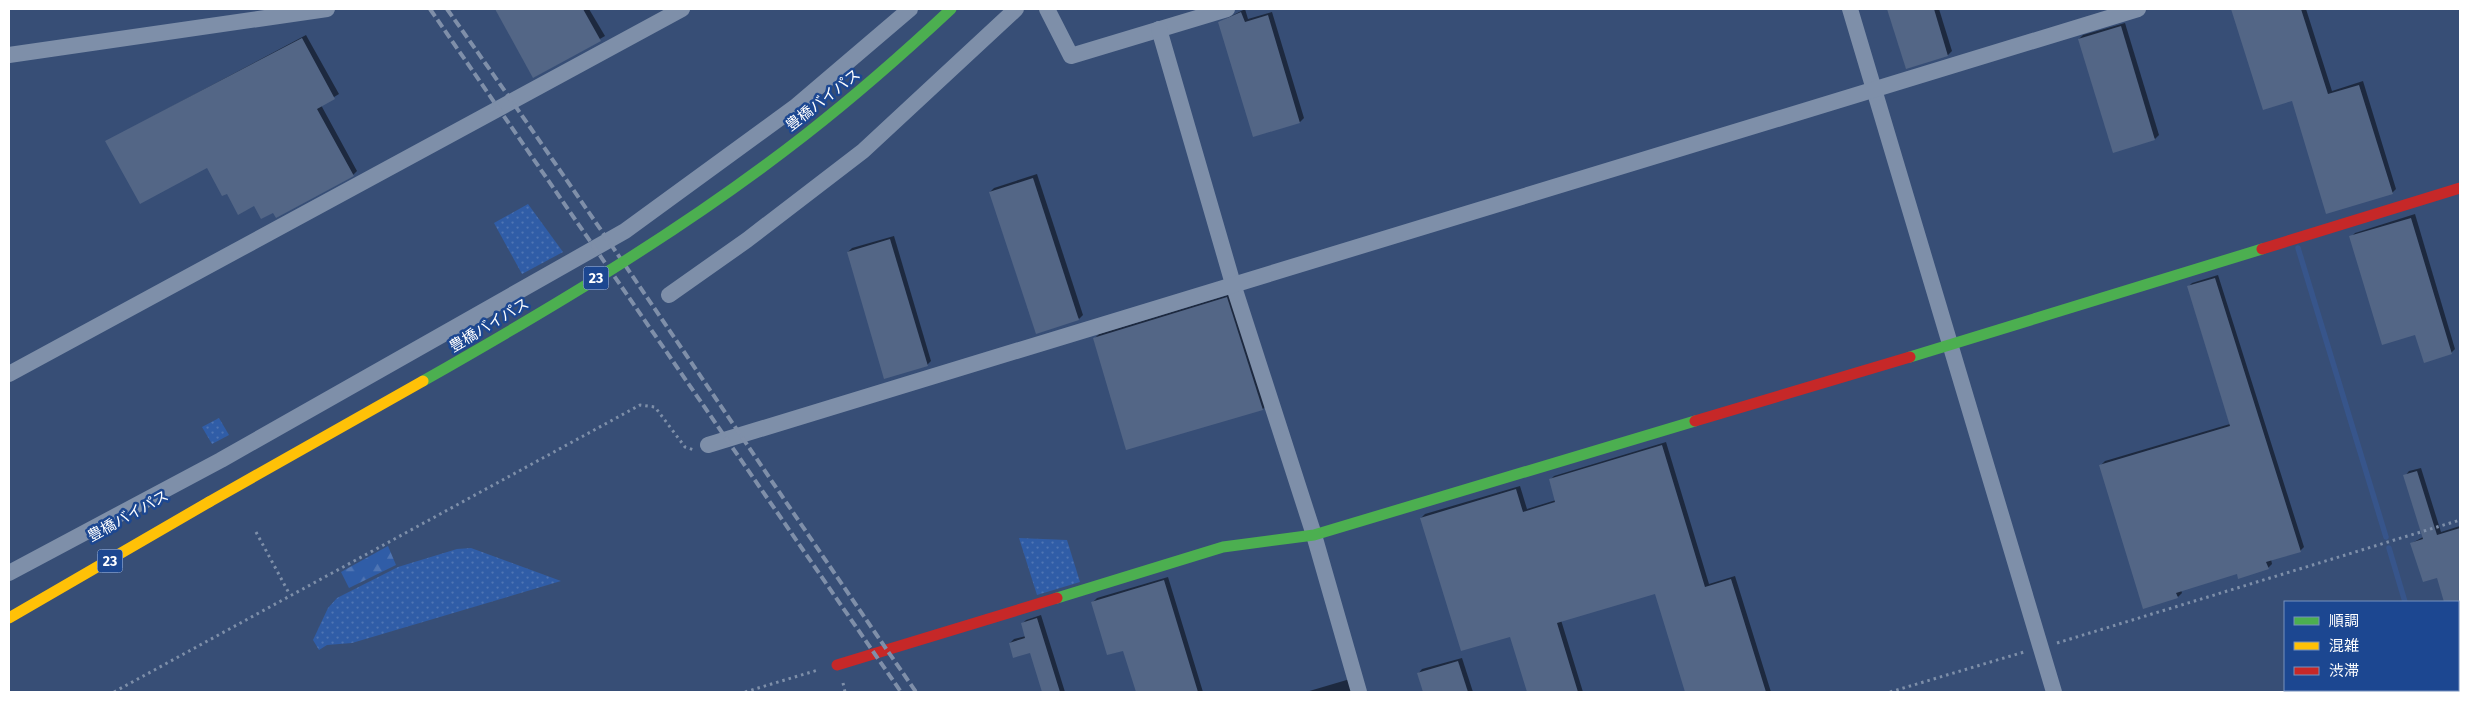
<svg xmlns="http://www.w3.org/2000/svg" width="2469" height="701" viewBox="0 0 2469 701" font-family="'Fira Sans','Noto Sans JP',sans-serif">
<defs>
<pattern id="grass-dots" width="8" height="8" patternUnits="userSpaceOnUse" patternTransform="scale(1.25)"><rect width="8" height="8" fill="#305da7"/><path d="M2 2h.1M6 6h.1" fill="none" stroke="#4f75b4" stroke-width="1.8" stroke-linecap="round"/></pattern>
<pattern id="forest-firs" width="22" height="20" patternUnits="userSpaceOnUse" patternTransform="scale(1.25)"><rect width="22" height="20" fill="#305da7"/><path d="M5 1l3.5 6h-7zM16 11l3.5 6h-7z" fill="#4f75b4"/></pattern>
</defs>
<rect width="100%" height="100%" fill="#374e76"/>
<g fill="url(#grass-dots)">
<polygon points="528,204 563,252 522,274 494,223"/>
<polygon points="219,418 229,435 212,444 202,427"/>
<polygon points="1019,538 1067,540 1080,582 1037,595"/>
<polygon points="471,548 561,581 352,643 327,645 319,650 313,640 328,608 337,598 398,567 457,549"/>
</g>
<polygon fill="url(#forest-firs)" points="388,546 396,565 349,588 341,572"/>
<g fill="#0007">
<polygon points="496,9 589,9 605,36 534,77"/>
<polygon points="1245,9 1248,19 1272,12 1304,118 1300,122 1254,136 1220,22"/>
<polygon points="1889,9 1939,9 1952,51 1948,55 1906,67"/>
<polygon points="2232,9 2306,9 2332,91 2363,81 2396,189 2392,193 2292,100 2264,109"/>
<polygon points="2125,23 2159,135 2155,139 2079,39 2083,35"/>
<polygon points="306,35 339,94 321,105 357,171 353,175 274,211 227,192 207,166 107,141"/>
<polygon points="1037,174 1083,315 1079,319 990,192 994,188"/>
<polygon points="2415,214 2455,349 2451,353 2416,333 2351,237 2355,233"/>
<polygon points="894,236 931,361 927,365 848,252 852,248"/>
<polygon points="2218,275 2304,547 2300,551 2271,559 2272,564 2268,568 2237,573 2181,590 2182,593 2178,597 2101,465 2105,461 2230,424 2188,287 2192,283"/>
<polygon points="1231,294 1267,405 1263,409 1095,338 1099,334"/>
<polygon points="1666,442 1709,584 1735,576 1771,692 1686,692 1656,592 1561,620 1583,692 1528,692 1511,635 1421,518 1425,514 1520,486 1527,509 1556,500 1550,480 1554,476"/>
<polygon points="2421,468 2441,532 2460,526 2460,651 2458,643 2458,602 2445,602 2438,577 2412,543 2423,537 2405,476 2409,471"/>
<polygon points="1168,577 1203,692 1137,692 1124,649 1093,602 1097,598"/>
<polygon points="1041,615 1065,692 1043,692 1031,652 1010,643 1014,639 1026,636 1022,624 1026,620"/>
<polygon points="1462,658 1473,692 1424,692 1418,674 1422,669"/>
<polygon points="1350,679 1354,692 1306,692"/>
</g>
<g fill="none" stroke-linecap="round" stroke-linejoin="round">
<g stroke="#37558b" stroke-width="5.5">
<polyline points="2298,248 2386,537"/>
<polyline points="2389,548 2405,602"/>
<polyline points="2432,690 2433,692"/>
</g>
</g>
<g fill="#536686">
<polygon points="495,9 583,9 601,41 533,78"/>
<polygon points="1887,9 1934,9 1948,56 1906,69"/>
<polygon points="2231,9 2301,9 2328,94 2359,85 2393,194 2326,214 2292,101 2263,110"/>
<polygon points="1241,12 1245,22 1268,15 1300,123 1253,137 1218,22"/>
<polygon points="2121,26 2155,140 2113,153 2078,39"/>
<polygon points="302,38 335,99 317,109 354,176 276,218 273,213 261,219 254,206 238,215 227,194 222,196 207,168 140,204 105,141"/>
<polygon points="1033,178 1079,320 1036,334 989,192"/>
<polygon points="2411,218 2452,354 2424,363 2415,335 2382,345 2349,236"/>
<polygon points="890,239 928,366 884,379 847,252"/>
<polygon points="2215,278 2301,552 2266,562 2269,569 2238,579 2237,574 2176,593 2178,598 2143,609 2099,465 2230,426 2187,286"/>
<polygon points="1227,297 1263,410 1126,450 1093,338"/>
<polygon points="1662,445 1705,587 1731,579 1766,692 1685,692 1655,594 1557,623 1578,692 1527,692 1510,637 1461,651 1420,518 1516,489 1523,512 1555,502 1549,479"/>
<polygon points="2417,471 2437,535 2460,528 2460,602 2444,602 2437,578 2423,582 2410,543 2423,539 2403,475"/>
<polygon points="1164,580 1198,692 1136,692 1123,651 1107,655 1091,602"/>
<polygon points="1037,618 1060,692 1042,692 1030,653 1013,658 1009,643 1025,638 1021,623"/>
<polygon points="1458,661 1468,692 1423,692 1417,673"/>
</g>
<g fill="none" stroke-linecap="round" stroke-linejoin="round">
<g stroke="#7e8fa9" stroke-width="3" stroke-dasharray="2.5 4" stroke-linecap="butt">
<polyline points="256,532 290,595"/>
<polyline points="2057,643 2460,520"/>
<polyline points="843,683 845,692"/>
<polyline points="114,692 640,405 655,407 685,447 694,450"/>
<polyline points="745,692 818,670"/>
<polyline points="1890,692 2024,652"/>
</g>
<g stroke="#7e8fa9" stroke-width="16">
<polyline points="1047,9 1071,56 1227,9"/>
<polyline points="1850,9 2054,692"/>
<polyline points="1159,29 1233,284 1314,535 1359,692"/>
<polyline points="9,55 327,9"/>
<polyline points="669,295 747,240 863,151 1016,9"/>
<polyline points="9,374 682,9"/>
<polyline points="708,445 2138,9"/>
<polyline points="9,573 221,460 625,231 795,107 910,9"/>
</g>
<g stroke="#4caf50" stroke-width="11">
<polyline points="1910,357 2262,249"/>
<polyline points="1057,598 1223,547 1314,535 1695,421"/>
</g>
<polyline stroke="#ffc107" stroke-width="11" points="9,618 209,502"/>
<g stroke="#c62828" stroke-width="11">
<polyline points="2262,249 2460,188"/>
<polyline points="1695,421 1910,357"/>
<polyline points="837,665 1057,598"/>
</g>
<g stroke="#7f8fa9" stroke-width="4" stroke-dasharray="9 4" stroke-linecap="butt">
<polyline points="430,9 901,692"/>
<path d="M447 9C607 234 759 465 916 692"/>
</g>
<path stroke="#4caf50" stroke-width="11" d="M423 381C555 306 686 228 805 135 856 95 904 53 951 9"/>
<polyline stroke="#ffc107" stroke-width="11" points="209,502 423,381"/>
</g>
<g text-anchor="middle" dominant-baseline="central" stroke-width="5" stroke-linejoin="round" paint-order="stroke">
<g fill="#1c4791" stroke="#bbc8de" stroke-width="1">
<rect x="583.5" y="266.5" width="25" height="23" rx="4"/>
<rect x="97.5" y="549.5" width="25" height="23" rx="4"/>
</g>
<g font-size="14" font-weight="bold" fill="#fff">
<text x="596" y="278">23</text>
<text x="110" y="561">23</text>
</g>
<g font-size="15" fill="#fff" stroke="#1c4791">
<text transform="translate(823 100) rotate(-38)">豊橋バイパス</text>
<text transform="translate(489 325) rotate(-31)">豊橋バイパス</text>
<text transform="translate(128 516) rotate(-29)">豊橋バイパス</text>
</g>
</g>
<rect width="2469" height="701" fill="none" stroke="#ffffff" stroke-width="20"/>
<rect x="2284" y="601" width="175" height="90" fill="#1c4791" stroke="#7791bd"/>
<rect x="2294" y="617" width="25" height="8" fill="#4caf50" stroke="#7791bd"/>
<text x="2329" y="626" font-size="15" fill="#ffffff">順調</text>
<rect x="2294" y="642" width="25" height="8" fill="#ffc107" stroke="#7791bd"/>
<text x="2329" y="651" font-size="15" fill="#ffffff">混雑</text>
<rect x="2294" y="667" width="25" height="8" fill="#c62828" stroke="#7791bd"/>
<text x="2329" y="676" font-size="15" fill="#ffffff">渋滞</text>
</svg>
